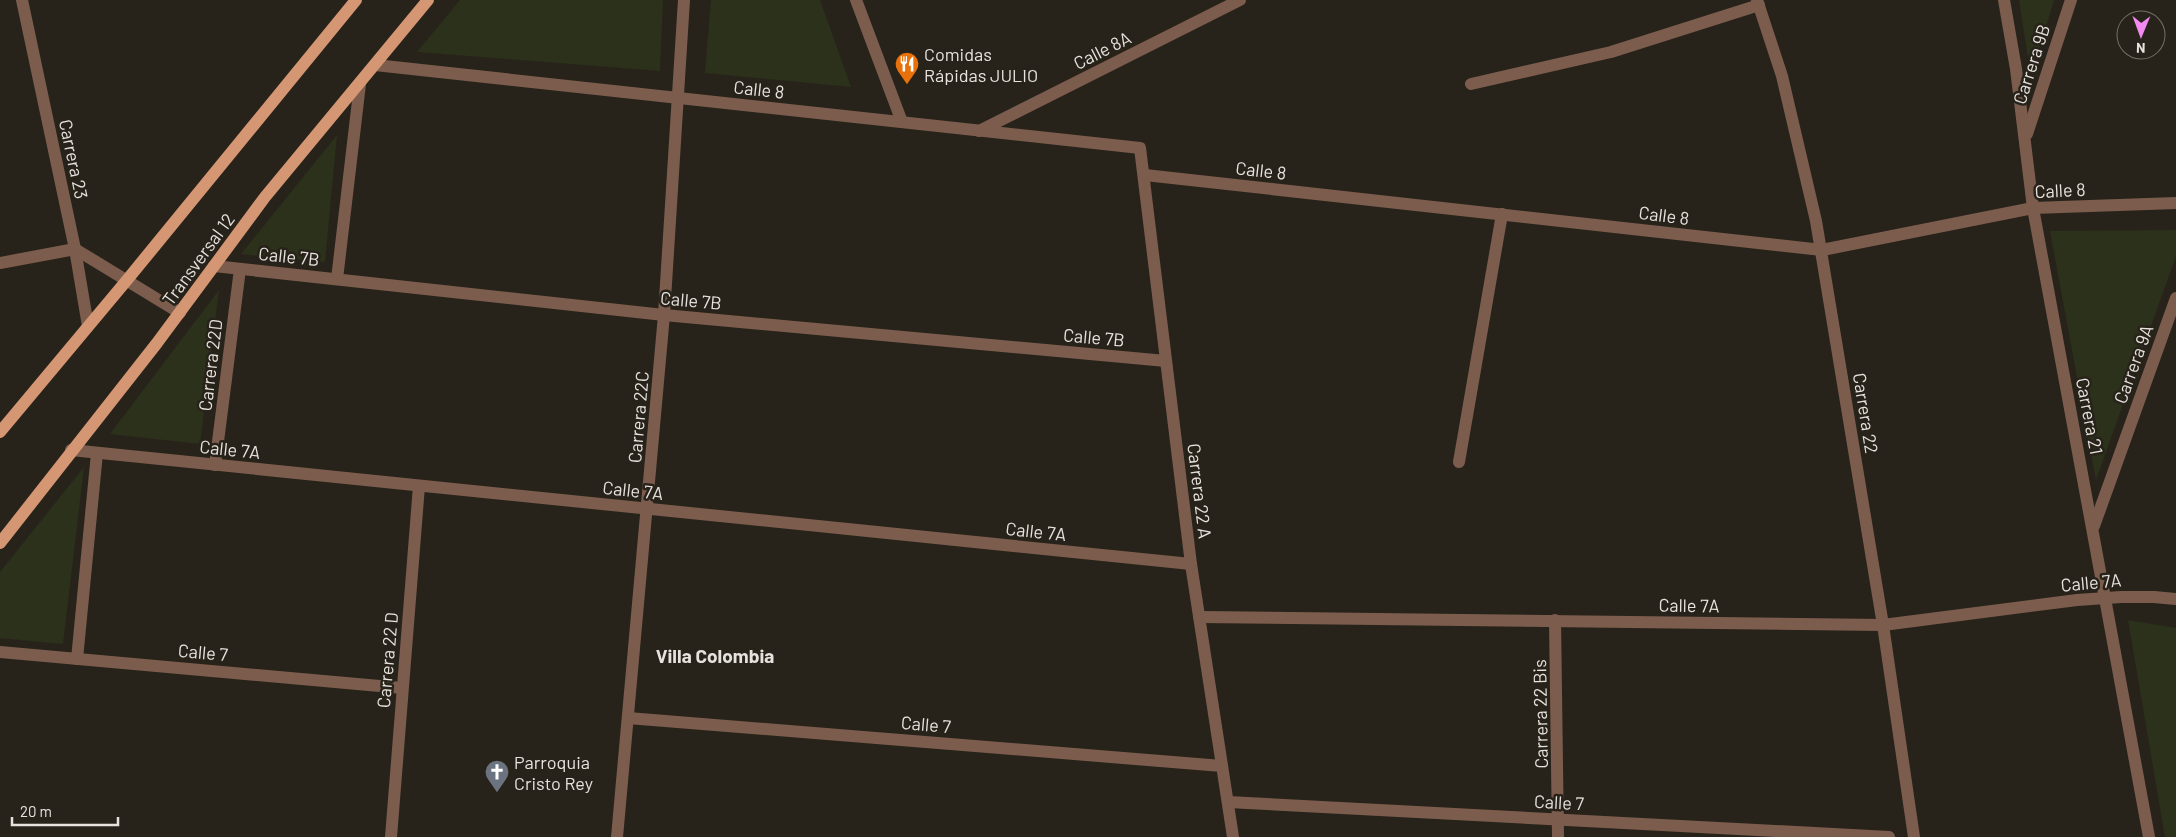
<svg xmlns="http://www.w3.org/2000/svg" width="2176" height="837" viewBox="0 0 2176 837" font-family="Barlow,sans-serif">
<rect width="100%" height="100%" fill="#28231a"/>
<g fill="#2b311b">
<polygon points="460,0 663,0 660,71 417,52"/>
<polygon points="711,0 820,0 851,87 705,73"/>
<polygon points="2019,0 2054,0 2031,77"/>
<polygon points="337,135 325,262 241,254"/>
<polygon points="2176,230 2176,256 2096,480 2050,231"/>
<polygon points="219,290 200,444 110,434"/>
<polygon points="84,467 63,644 0,638 0,572"/>
<polygon points="2128,620 2176,628 2176,837 2165,837"/>
</g>
<g fill="none" stroke-linecap="round" stroke-linejoin="round">
<g stroke="#7c5d4d" stroke-width="12">
<polyline points="22,0 75,249 88,326"/>
<polyline points="856,0 902,122"/>
<polyline points="1757,0 1782,76 1816,221 1883,625 1914,837"/>
<polyline points="2004,0 2016,69 2033,208 2149,837"/>
<polyline points="375,65 1140,148 1191,564 1233,837"/>
<polyline points="1471,84 1611,52 1759,5"/>
<polyline points="979,131 1240,0"/>
<polyline points="2027,134 2071,0"/>
<polyline points="1145,175 1822,250 2033,208 2176,203"/>
<polyline points="0,263 75,249 180,313"/>
<polyline points="214,266 664,315 1166,361"/>
<polyline points="337,279 360,84"/>
<polyline points="71,450 1191,564"/>
<polyline points="1459,462 1502,214"/>
<polyline points="215,465 240,269"/>
<polyline points="2094,526 2176,298"/>
<polyline points="1199,617 1883,625 2077,600 2121,597 2154,597 2176,599"/>
<polyline points="1555,620 1558,837"/>
<polyline points="0,652 402,688"/>
<polyline points="77,659 97,453"/>
<polyline points="628,718 1222,766"/>
<polyline points="1228,802 1889,837"/>
<polyline points="391,837 419,486"/>
<polyline points="617,837 664,315 684,0"/>
</g>
<g stroke="#d59674" stroke-width="12">
<polyline points="0,432 127,280 356,0"/>
<polyline points="0,543 157,343 265,197 428,0"/>
</g>
</g>
<defs>
<symbol id="restaurant-pin" viewBox="-11 -11 22 30"><path d="M0 17L-7.5 6A9.5 9.5 0 1 1 7.5 6Z" fill="#e8710a" stroke="#28231a"/><path d="M-5-6h1v4h1v-4h1v4h1v-4h1v5L-1.5 .5V6h-2V.5L-5-1ZM5-6V6H3V1.5H1.5Q1.5-4 5-6Z" fill="#fff"/></symbol>
<symbol id="church-pin" viewBox="-11 -11 22 30"><path d="M0 17L-7.5 6A9.5 9.5 0 1 1 7.5 6Z" fill="#6b7280" stroke="#28231a"/><path d="M-1.2-6h2.4v3.5h3.3v2.4h-3.3V6h-2.4V-.1h-3.3v-2.4h3.3Z" fill="#fff"/></symbol>
</defs>
<g fill-rule="evenodd">
<use href="#restaurant-pin" x="893" y="50" width="28" height="38"/>
<use href="#church-pin" x="483" y="758" width="28" height="38"/>
</g>
<g text-anchor="middle" dominant-baseline="central" stroke-width="5" stroke-linejoin="round" paint-order="stroke">
<g font-size="18" fill="#e6e2dd" stroke="#28231a">
<text transform="translate(1102 50) rotate(-27)">Calle 8A</text>
<text transform="translate(2031 64) rotate(-72)">Carrera 9B</text>
<text transform="translate(759 89) rotate(6)">Calle 8</text>
<text transform="translate(74 159) rotate(78)">Carrera 23</text>
<text transform="translate(1261 170) rotate(6)">Calle 8</text>
<text transform="translate(2060 190) rotate(-3)">Calle 8</text>
<text transform="translate(1664 215) rotate(7)">Calle 8</text>
<text transform="translate(289 256) rotate(6)">Calle 7B</text>
<text transform="translate(198 259) rotate(-54)">Transversal 12</text>
<text transform="translate(691 300) rotate(5)">Calle 7B</text>
<text transform="translate(1094 337) rotate(5)">Calle 7B</text>
<text transform="translate(2133 364) rotate(-70)">Carrera 9A</text>
<text transform="translate(210 365) rotate(-83)">Carrera 22D</text>
<text transform="translate(1866 413) rotate(81)">Carrera 22</text>
<text transform="translate(2090 416) rotate(79)">Carrera 21</text>
<text transform="translate(638 417) rotate(-85)">Carrera 22C</text>
<text transform="translate(230 449) rotate(6)">Calle 7A</text>
<text transform="translate(633 490) rotate(6)">Calle 7A</text>
<text transform="translate(1200 491) rotate(83)">Carrera 22 A</text>
<text transform="translate(1036 531) rotate(6)">Calle 7A</text>
<text transform="translate(2091 582) rotate(-5)">Calle 7A</text>
<text transform="translate(1689 605) rotate(1)">Calle 7A</text>
<text transform="translate(203 652) rotate(5)">Calle 7</text>
<text transform="translate(387 660) rotate(-85)">Carrera 22 D</text>
<text transform="translate(1540 714) rotate(-91)">Carrera 22 Bis</text>
<text transform="translate(926 724) rotate(5)">Calle 7</text>
<text transform="translate(1559 802) rotate(3)">Calle 7</text>
</g>
<g font-size="18" fill="#e6e2dd" stroke="#28231a" text-anchor="start">
<text x="924" y="54">Comidas<tspan x="924" dy="21">Rápidas JULIO</tspan></text>
<text x="514" y="762">Parroquia<tspan x="514" dy="21">Cristo Rey</tspan></text>
</g>
<g font-size="19" font-weight="bold" fill="#e6e2dd" stroke="#28231a">
<text x="715" y="655">Villa Colombia</text>
</g>
</g>
<g transform="translate(2141 35) rotate(181)"><circle r="24" fill="#28231a" stroke="#746f68"/>
<path d="M0-4L9 19L0 12L-9 19Z" fill="#f38af2"/>
<text y="-8" font-size="14" font-weight="bold" text-anchor="middle" fill="#e6e2dd">N</text>
</g>
<path d="M12 817v8h106v-8" fill="none" stroke="#e6e2dd" stroke-width="2.5"/>
<text x="20" y="817" font-size="15" fill="#e6e2dd" stroke="#28231a" stroke-width="4" paint-order="stroke">20 m</text>
</svg>
